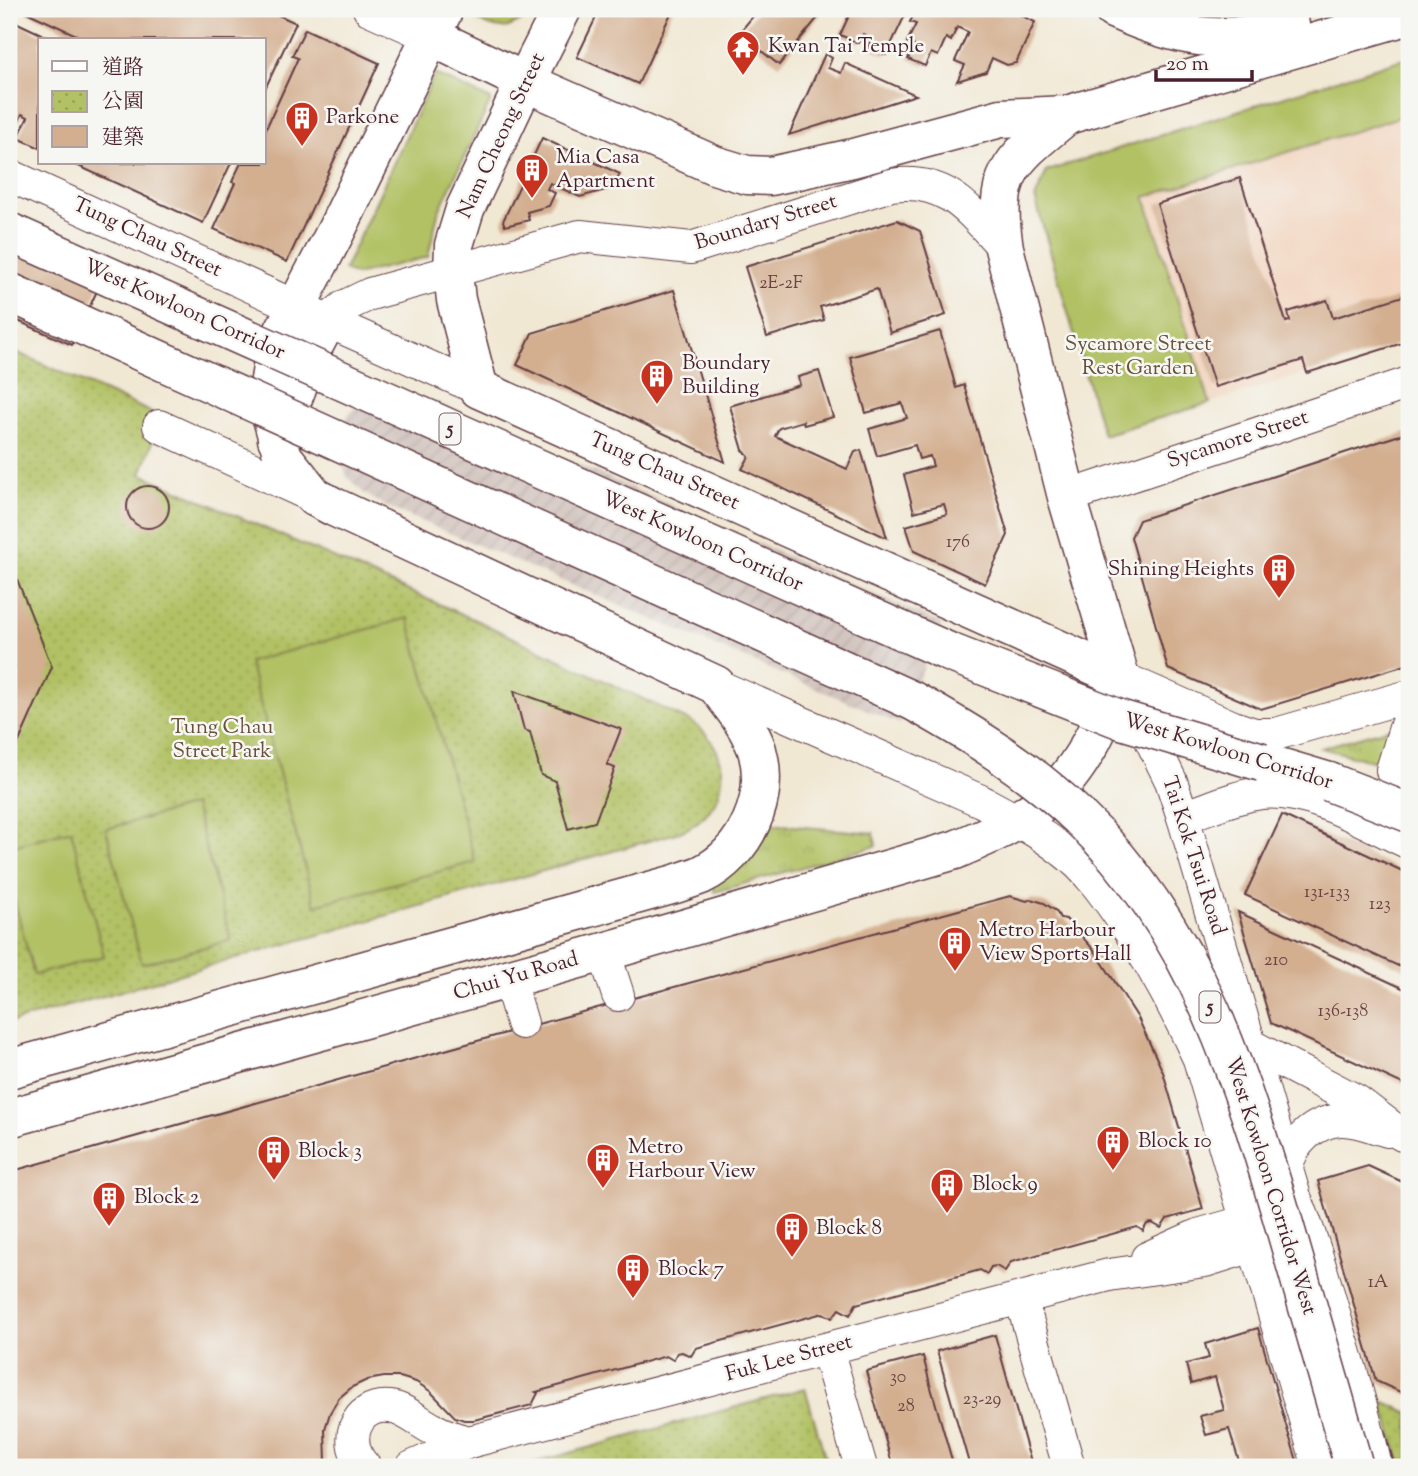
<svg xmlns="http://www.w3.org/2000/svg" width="1418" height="1476" viewBox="0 0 1418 1476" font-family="'Sorts Mill Goudy','Noto Serif TC',serif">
<defs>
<pattern id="industrial-furrows" width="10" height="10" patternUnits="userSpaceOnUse" patternTransform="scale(1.75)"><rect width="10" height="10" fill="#cfc0ba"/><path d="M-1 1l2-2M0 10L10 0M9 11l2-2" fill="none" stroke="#b3a5a0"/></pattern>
<pattern id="grass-tufts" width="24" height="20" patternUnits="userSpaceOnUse" patternTransform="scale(1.75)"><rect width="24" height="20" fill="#b1c164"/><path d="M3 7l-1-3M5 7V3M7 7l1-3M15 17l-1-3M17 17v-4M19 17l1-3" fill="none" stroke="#9aa557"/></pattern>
<pattern id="park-dots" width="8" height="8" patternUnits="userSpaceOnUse" patternTransform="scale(1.75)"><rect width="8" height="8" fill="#b1c164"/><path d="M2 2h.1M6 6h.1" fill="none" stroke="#9aa557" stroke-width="1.8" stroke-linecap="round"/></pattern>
</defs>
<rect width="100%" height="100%" fill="#f6f6f2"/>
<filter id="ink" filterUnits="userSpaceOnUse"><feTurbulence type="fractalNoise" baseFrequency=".0143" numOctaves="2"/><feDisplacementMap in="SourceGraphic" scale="14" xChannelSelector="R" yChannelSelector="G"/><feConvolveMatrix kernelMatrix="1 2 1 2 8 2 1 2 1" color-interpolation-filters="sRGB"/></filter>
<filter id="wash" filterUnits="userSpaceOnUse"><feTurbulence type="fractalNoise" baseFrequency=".00686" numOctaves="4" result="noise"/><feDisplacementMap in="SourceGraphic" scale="28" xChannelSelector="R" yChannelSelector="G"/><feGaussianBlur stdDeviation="1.57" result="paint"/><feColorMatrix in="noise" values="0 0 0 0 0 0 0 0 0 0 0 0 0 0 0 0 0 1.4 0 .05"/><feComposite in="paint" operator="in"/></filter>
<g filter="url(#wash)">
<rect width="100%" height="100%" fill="#f1e8d4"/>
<polygon fill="#f2d4be" points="1409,114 1409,341 1210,403 1145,197"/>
<polygon fill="url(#industrial-furrows)" points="366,398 436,402 942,624 900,724 385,506 364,493 348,478 338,456 339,435 349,413"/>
<g fill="url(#grass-tufts)" stroke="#7e7048" stroke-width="2">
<polygon points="1397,726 1380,763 1321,748"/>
<polygon points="770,824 874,833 876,846 715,892 712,883"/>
</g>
<g fill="url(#park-dots)" stroke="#7e7048" stroke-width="2">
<path d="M9 349 162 417 141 474 482 623 692 722C737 754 731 810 680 832L9 1023Z"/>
<polygon points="805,1388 828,1467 519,1467"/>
<polygon points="1382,1401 1409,1413 1409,1467 1401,1467"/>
</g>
<g fill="#b1c164" stroke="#7e7048" stroke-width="2">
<path d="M472 9H537L530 18C520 19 517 25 508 27 495 31 480 21 469 15Z"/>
<polygon points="1409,57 1409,114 1145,197 1210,403 1103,435 1035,198 1047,171"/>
<polygon points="435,74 491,100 438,213 428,257 356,275 344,270"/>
<polygon points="408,618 475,862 315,905 249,662"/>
<polygon points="194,805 231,940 142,964 106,829"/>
<polygon points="71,830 104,956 34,975 9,880 9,847"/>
</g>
<g id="blocks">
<g fill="#d3ae8f">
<polygon points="20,9 265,9 296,23 264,91 264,40 87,40"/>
<polygon points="600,9 673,9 638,84 577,57"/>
<polygon points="759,9 825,9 779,65 739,33"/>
<polygon points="852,9 908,9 886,55 868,47 872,39 863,34 858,43 840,35"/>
<polygon points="917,9 1007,9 1035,22 1016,63 1007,65 992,58 986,72 957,81 965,65 955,61 968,32 957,27 951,41 946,38 938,56 931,53 925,66 908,59 914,46 907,42 916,24 910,22"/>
<polygon points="9,19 54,40 40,40 40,148 18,138 28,117 22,114 12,135 9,133"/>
<polygon points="305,29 379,63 287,262 214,229 235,183 232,182 241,163 264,163 264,133 298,58 292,56"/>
<polygon points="825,54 832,58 828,68 841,73 845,63 916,95 789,135"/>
<polygon points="542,138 620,174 613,188 580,197 550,183 547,189 555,193 549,206 527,212 529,220 505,226 503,221"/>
<polygon points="72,163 231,163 203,223"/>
<polygon points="1240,178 1286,322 1290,321 1288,312 1327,300 1333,318 1409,294 1409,341 1307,373 1303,360 1215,387 1157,204"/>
<polygon points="897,220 920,231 946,315 890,333 877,289 820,307 824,320 767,337 745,267"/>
<polygon points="9,228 108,267 72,345 9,317"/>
<polygon points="674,290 725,462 517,365 532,333"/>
<polygon points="940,331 956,388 964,385 1008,535 985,584 914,551 906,526 947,514 944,504 914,512 904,475 933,466 930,456 919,459 915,445 877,456 869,429 907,418 902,403 866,413 850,357"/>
<polygon points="819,371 833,417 804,425 803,421 779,428 775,436 847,469 855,452 861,450 887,538 742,469 749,457 743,450 730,406 800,385 798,377"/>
<polygon points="1409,432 1409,664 1261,709 1168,669 1131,537 1139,520"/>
<circle cx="148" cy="507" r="21"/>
<polygon points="9,559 52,667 9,764 9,680 15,666 9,650"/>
<polygon points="514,691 621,729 607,765 615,768 595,822 568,829 555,781 541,775 530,732 524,730"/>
<polygon points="1282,815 1409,874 1409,971 1245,895"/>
<polygon points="1010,896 1027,901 1031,899 1044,903 1056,911 1060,918 1066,919 1095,951 1138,1018 1163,1072 1203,1209 1167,1219 1161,1228 1152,1223 1147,1224 1143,1231 1137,1227 1011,1262 1005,1271 996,1266 991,1267 987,1274 980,1270 856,1304 850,1315 839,1309 832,1318 823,1313 696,1348 691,1356 682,1352 677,1353 673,1360 666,1356 536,1392 538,1393 532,1405 474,1420 464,1420 455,1417 430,1391 416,1382 400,1377 384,1377 367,1380 352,1387 339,1398 330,1413 325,1429 326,1463 311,1467 9,1467 9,1172 538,1024"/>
<polygon points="1238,912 1409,991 1409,1087 1271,1023"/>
<polygon points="1368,1166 1409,1185 1409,1396 1376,1381 1318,1181"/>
<polygon points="1258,1328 1288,1432 1299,1467 1220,1467 1239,1461 1229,1429 1206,1435 1200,1416 1224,1410 1215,1377 1191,1384 1186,1364 1209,1358 1205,1344"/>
<polygon points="995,1335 1027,1449 1033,1467 970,1467 937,1351"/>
<polygon points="923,1356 930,1384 954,1467 893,1467 866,1371"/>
<polygon points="1384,1429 1395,1467 1387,1467 1377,1431"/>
</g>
</g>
</g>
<g filter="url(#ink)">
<use href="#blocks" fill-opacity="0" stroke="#633d44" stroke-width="2"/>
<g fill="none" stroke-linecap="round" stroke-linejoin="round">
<defs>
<g id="minor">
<polyline points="369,9 430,36"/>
<polyline points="9,175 327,321 479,389"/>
<path d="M327 321 345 306 370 294 580 236 691 248 891 185C947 177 970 211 1004 248"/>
<polyline points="159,426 314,497"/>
<polyline points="1067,497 1409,383"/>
<path d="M1120 677 1171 781 1183 817 1295 1197C1314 1241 1326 1286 1339 1331 1353 1376 1366 1421 1376 1467"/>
<polyline points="1120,677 1233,727 1254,734 1276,734 1409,696"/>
<path d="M716 685 981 801C1009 816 1038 831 1063 851 1086 868 1103 892 1119 915 1152 963 1175 1006 1199 1059L1319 1467"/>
<polyline points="1409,721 1406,725 1392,770 1402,811 1409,822"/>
<path d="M1183 817C1208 809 1235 796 1261 793 1311 788 1365 823 1409 843"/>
<polyline points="604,952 618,995"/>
<polyline points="509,979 522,1023"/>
<polyline points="1250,1045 1357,1101 1402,1135"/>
<path d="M1287 1167C1292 1142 1314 1122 1340 1120 1356 1119 1373 1127 1388 1131"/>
<polyline points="1147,1258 1198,1235 1247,1221"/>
<polyline points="1021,1298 1069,1467"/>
<polyline points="827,1349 861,1467"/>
<path d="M365 1467C342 1444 354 1403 390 1407 405 1409 419 1422 433 1429 444 1435 456 1439 469 1442"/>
<polyline points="412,1467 469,1442 1109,1275 1205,1261 1272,1240"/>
</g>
<g id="major">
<polyline points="562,9 525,82 465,209 454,245 453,273 456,300 479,389 1120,677"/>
<path d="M1113 9C1178 38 1220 47 1290 25"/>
<polyline points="430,36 525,82 714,165 747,175 771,176 853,158 1001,118 1067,115 1409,15"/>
<path d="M1067 115C1011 161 992 172 1004 248L1067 497 1120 677"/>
<polyline points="277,439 312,349 327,321"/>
<path d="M9 1069 675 884C684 881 693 878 701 875 746 853 771 798 757 750 749 726 731 705 716 685L334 507 315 497 283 457 270 411 269 386 273 361 281 336 335 233 444 9"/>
<path d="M9 1118 604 952 955 850C986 837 1019 823 1045 801 1083 769 1102 722 1120 677"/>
</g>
<polyline id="highway" points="1262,762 1329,782"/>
</defs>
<use href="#minor" stroke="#633d44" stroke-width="34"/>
<use href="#major" stroke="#633d44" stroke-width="41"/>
<use href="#highway" stroke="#633d44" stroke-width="41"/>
<use href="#minor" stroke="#fff" stroke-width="32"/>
<use href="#major" stroke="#fff" stroke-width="38"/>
<use href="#highway" stroke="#fff" stroke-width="38"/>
<defs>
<g id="highway-bridge">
<polyline points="9,232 949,652 1122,720 1262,762"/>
<path d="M9 292 913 701C972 734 1029 769 1078 816 1197 928 1244 1086 1288 1238 1310 1314 1332 1391 1354 1467"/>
<polyline points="1329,782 1409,813"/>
</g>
</defs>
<use href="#highway-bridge" stroke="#633d44" stroke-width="41" stroke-linecap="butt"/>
<use href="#highway-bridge" stroke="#fff" stroke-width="38"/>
</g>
</g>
<defs>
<symbol id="temple-pin" viewBox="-11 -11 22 30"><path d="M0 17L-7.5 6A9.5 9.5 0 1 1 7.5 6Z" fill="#c8321e" stroke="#f6f6f2"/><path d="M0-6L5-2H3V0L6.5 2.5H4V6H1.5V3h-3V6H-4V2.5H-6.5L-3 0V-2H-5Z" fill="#fff"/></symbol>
<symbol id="building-pin" viewBox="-11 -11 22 30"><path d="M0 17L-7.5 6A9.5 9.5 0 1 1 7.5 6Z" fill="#c8321e" stroke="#f6f6f2"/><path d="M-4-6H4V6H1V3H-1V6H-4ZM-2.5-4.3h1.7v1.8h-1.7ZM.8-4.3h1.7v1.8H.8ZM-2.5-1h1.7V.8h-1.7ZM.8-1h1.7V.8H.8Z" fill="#fff"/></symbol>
</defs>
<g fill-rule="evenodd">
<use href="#temple-pin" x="724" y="28" width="38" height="52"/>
<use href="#building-pin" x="283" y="99" width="38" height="52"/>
<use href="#building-pin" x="513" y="151" width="38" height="52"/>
<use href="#building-pin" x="638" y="357" width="38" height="52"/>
<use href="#building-pin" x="1260" y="551" width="38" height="52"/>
<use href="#building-pin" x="936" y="924" width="38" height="52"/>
<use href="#building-pin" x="1094" y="1123" width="38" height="52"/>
<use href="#building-pin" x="255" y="1133" width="38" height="52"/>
<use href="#building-pin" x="584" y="1141" width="38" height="52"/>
<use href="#building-pin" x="928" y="1166" width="38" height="52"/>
<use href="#building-pin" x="90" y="1179" width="38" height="52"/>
<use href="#building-pin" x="773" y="1210" width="38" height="52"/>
<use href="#building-pin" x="614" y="1251" width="38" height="52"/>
</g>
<g text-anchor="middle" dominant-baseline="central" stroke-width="5" stroke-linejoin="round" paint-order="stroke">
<g font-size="18" fill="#6c4344">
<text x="781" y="284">2E-2F</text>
<text x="958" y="543">176</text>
<text x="1327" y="893">131-133</text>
<text x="1380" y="905">123</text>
<text x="1276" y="961">210</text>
<text x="1343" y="1012">136-138</text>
<text x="1378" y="1283">1A</text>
<text x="898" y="1378">30</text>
<text x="982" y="1400">23-29</text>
<text x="906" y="1407">28</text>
</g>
<g fill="#f6f6f2" stroke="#7e6067" stroke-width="2">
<rect x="439.5" y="413.5" width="21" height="31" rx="5"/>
<rect x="1199.5" y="991.5" width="21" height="31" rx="5"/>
</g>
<g font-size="19" font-weight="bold" fill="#4a1f2b">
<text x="450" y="429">5</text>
<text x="1210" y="1007">5</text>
</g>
<g font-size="21" fill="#4a1f2b" stroke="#f6f6f2" text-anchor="start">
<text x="768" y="47">Kwan Tai Temple</text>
<text x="326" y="118">Parkone</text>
<text x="556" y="158">Mia Casa<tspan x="556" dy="24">Apartment</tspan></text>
<text x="682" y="364">Boundary<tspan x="682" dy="24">Building</tspan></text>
<text x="1254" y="570" text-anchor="end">Shining Heights</text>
<text x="979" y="931">Metro Harbour<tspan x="979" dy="24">View Sports Hall</tspan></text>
<text x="1138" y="1142">Block 10</text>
<text x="628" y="1148">Metro<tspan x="628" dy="24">Harbour View</tspan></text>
<text x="298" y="1152">Block 3</text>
<text x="972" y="1185">Block 9</text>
<text x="134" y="1198">Block 2</text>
<text x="816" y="1229">Block 8</text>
<text x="658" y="1270">Block 7</text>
</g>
<g font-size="21" fill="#4a1f2b" stroke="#f6f6f2">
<text transform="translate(502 136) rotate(-65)">Nam Cheong Street</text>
<text transform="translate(766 223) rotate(-17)">Boundary Street</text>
<text transform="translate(147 238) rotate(25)">Tung Chau Street</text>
<text transform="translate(184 310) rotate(24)">West Kowloon Corridor</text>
<text transform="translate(1238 440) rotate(-18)">Sycamore Street</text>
<text transform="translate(664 472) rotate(24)">Tung Chau Street</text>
<text transform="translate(702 542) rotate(24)">West Kowloon Corridor</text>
<text transform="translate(1228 752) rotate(17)">West Kowloon Corridor</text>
<text transform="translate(1193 856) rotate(72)">Tai Kok Tsui Road</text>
<text transform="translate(516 977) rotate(-16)">Chui Yu Road</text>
<text transform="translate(1270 1186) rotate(73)">West Kowloon Corridor West</text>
<text transform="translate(789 1359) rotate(-15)">Fuk Lee Street</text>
</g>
<g font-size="21" fill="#69503c" stroke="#f6f6f2">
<text x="1138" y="345">Sycamore Street<tspan x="1138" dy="24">Rest Garden</tspan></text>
<text x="222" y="728">Tung Chau<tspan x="222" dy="24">Street Park</tspan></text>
</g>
</g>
<rect width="1418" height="1476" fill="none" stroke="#f6f6f2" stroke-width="35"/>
<rect x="38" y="38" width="228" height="126" fill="#f6f6f2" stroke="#b1a0a2" stroke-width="2"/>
<rect x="52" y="61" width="35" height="10" fill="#ffffff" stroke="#b1a0a2" stroke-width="2"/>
<text x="102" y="74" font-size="21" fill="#4a1f2b">道路</text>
<rect x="52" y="91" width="35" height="21" fill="url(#park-dots)" stroke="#b1a0a2" stroke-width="2"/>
<text x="102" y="108" font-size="21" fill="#4a1f2b">公園</text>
<rect x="52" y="126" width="35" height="21" fill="#d3ae8f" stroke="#b1a0a2" stroke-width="2"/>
<text x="102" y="144" font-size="21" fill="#4a1f2b">建築</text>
<path d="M1156 70v10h96v-10" fill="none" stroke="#4a1f2b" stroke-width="3.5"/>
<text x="1166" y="70" font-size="21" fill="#4a1f2b" stroke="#f6f6f2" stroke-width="5" paint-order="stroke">20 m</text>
</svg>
